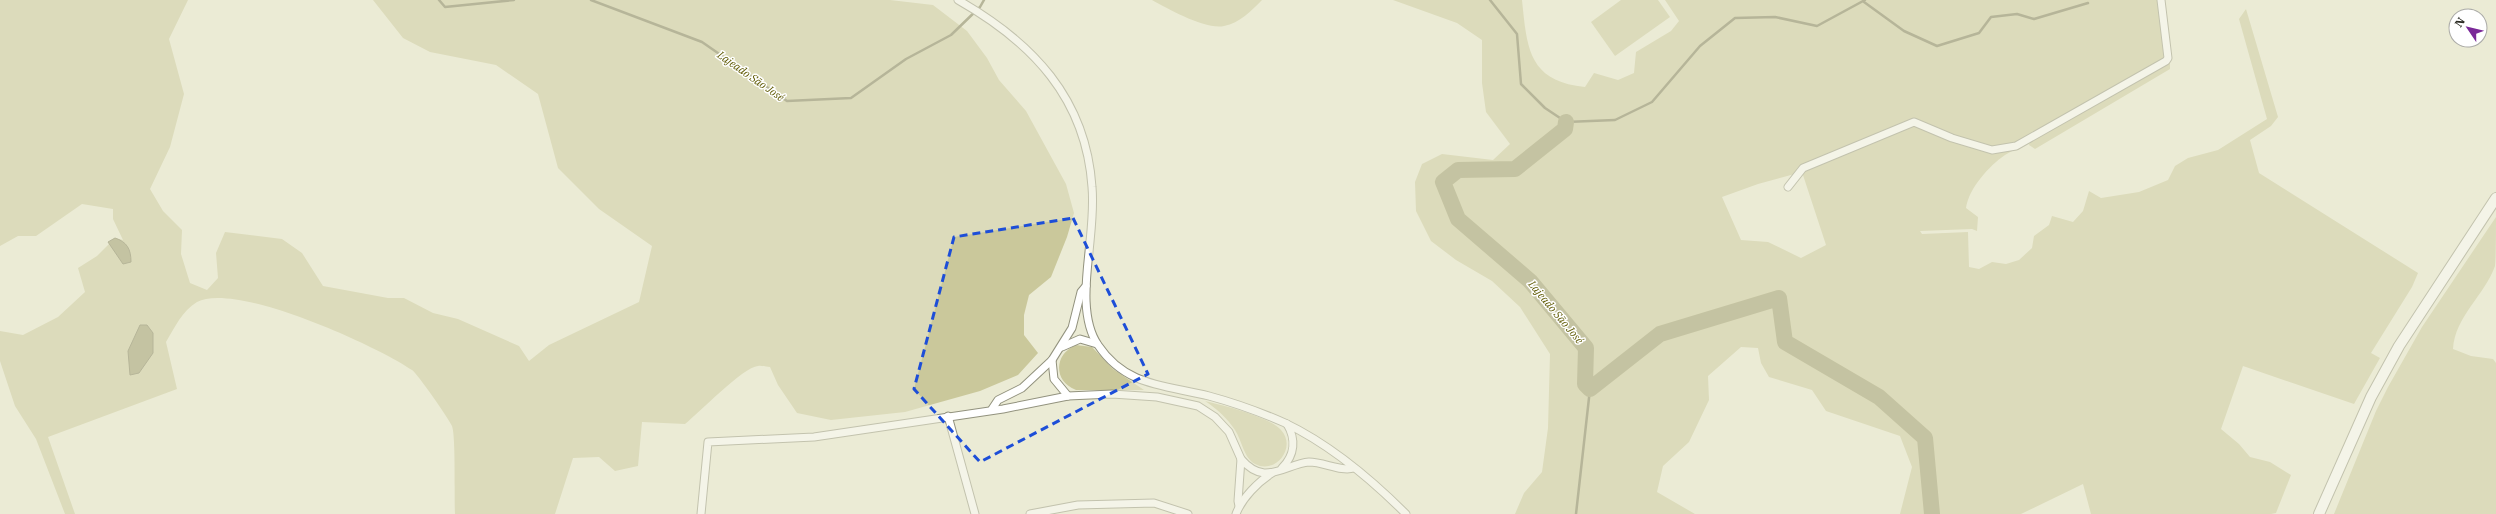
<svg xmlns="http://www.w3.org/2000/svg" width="2496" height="514" viewBox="0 0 2496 514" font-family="'IBM Plex Serif',serif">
<rect width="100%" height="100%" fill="#ebebd5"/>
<g fill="#cac89b" fill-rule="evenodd">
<path d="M0 0H188L169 39 184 94 170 147 150 189 163 211 182 230 181 254 190 283 207 290 218 278 216 253 225 232 282 239 302 253 323 286 388 298H404L433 313 458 319 519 346 529 361 549 345 639 302 652 246 599 209 558 168 538 94 496 65 430 52 403 38 373 0H890L933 5 967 31 987 58 999 80 1026 111 1066 184 1074 213 1067 237 1051 277 1029 295 1024 315V335L1038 353 1018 375 980 391 905 412 831 420 797 413 778 385 770 367C766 367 761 365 758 366 743 367 700 412 685 424L642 422 638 466 615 471 599 457 573 458 555 514H455C454 499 456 437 452 426 449 419 417 373 412 370 377 346 235 281 197 302 182 311 175 327 166 342L177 389 48 437 75 514H65L36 439 15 406 0 361V331L23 335 58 317 85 292 78 268 97 256 115 238 123 240 113 219V209L82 204 36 236H18L0 246Z"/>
<path d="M1152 0H1262C1251 11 1240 23 1224 26 1206 30 1168 9 1152 0Z"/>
<path d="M1393 0H1522C1527 48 1528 81 1585 87L1594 73 1618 80 1634 73 1636 52 1671 31 1679 21 1665 0H2157L2162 37 2170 61V69L2035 149 2029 145 2030 142C2022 147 2013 150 2005 155 1989 166 1969 188 1966 208L1978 217 1977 231 1972 229 1920 231 1922 234 1968 232 1969 267 1979 269 1992 262 2006 264 2019 260 2032 248 2034 236 2049 225 2052 216 2073 222 2083 211 2089 191 2101 198 2139 192 2168 180 2175 166 2188 158 2218 150 2267 119 2239 19 2246 9 2278 117 2271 126 2250 140 2259 173 2418 273 2412 287 2371 353 2380 358 2354 404 2243 366 2221 429 2239 444 2250 457 2270 462 2291 475 2276 513 2271 514H2091L2083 484 2021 514H1900L1912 467 1900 436 1826 411 1812 390 1769 377 1761 363 1758 348 1741 347 1708 376 1709 400 1689 442 1663 466 1657 492 1695 514H1515L1524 493 1542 472 1548 428 1550 354 1520 307 1492 281 1456 260 1431 241 1416 211 1415 182 1422 164 1442 154 1493 160 1510 144 1486 112 1482 83V40L1457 23ZM1802 172 1826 245 1801 258 1768 242 1741 240 1722 197 1758 184Z"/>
<polygon points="1621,0 1658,0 1670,17 1615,56 1591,22"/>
<path d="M2496 217C2496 229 2496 256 2495 266 2485 295 2455 316 2453 349L2471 356 2493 359 2496 363V514H2334L2376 411 2388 387 2422 327Z"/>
<path d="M1076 345 1092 347 1113 369 1144 390H1076C1053 381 1054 354 1076 345Z"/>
<path d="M1205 401C1222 405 1270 417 1281 430 1297 447 1276 475 1255 464 1244 458 1242 441 1235 430 1227 418 1217 409 1205 401Z"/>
</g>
<g fill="#969364" stroke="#767450">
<path d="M115 238C127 242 131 249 131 262L123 264 108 242Z"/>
<polygon points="140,325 147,325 153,333 153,353 139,373 130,375 128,351"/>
</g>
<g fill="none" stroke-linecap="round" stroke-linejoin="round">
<g stroke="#767450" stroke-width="2.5">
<polyline points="439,0 445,7 514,0"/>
<polyline points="591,0 702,42 787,101 851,98 906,59 951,35 980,7 984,0"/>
<polyline points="1490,0 1517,34 1521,84 1545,108 1566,122 1615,120 1652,102 1700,46 1735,18 1775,17 1817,26 1865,0"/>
<polyline points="1864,2 1904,31 1937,46 1979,33 1991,17 2017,14 2034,19 2088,3"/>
<polyline points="1576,514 1590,389"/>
</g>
<polyline stroke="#969364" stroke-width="16" points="1566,122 1565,129 1515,169 1458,170 1443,182 1458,219 1530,281 1586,348 1585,384 1590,389 1660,334 1779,298 1785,342 1879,397 1925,438 1932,514"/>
<defs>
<g id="street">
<path d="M958 0C1032 42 1086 98 1092 187 1094 209 1091 230 1089 252 1086 280 1081 320 1098 345 1126 387 1166 385 1209 396 1235 403 1260 412 1285 423 1331 445 1370 478 1406 514"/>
<polyline points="1788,187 1803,168 1914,122 1952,138 1992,150 2016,146 2166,61 2168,58 2161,0"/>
<polyline points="1062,347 1080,339 1097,344"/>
<polyline points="1052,360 1054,379 1068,396"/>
<polyline points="992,409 998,400 1022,388 1052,360 1072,328 1081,292 1086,286"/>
<polyline points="948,416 975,514"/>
<path d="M1241 459C1247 466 1255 472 1264 473 1279 474 1294 463 1309 462 1324 462 1341 472 1354 468"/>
<path d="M1282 468C1295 455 1296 439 1287 424"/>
<polyline points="701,514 708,442 814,437 1003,409 1068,396 1112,394 1157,397 1198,406 1215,417 1229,432 1241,459 1238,501 1239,506"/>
<polyline points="1030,514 1078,505 1154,503 1188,514"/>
<path d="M1236 514C1242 498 1258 482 1272 473"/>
</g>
<polyline id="secondary" points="2319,514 2371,397 2399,346 2496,198"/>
</defs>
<use href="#street" stroke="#92927e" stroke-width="9"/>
<use href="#secondary" stroke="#92927e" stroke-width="12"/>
<use href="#street" stroke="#fff" stroke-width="7"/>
<use href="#secondary" stroke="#fff" stroke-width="10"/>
</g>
<path d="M0 0H2496V514H0ZM1073 218 1148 374 980 462 914 389 954 237Z" fill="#ebebd5" fill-opacity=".55" fill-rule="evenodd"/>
<path fill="none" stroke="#1d4ed8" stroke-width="3" stroke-dasharray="8 5" stroke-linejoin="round" d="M1073 218 1148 374 980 462 914 389 954 237Z"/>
<g text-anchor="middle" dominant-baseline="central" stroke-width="3" stroke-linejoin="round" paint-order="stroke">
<g font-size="11" font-style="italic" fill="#5e5902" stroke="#fff">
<text transform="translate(751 76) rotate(35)">Lajeado São José</text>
<text transform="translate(1556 312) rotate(50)">Lajeado São José</text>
</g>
</g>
<g transform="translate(2468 28) rotate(305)"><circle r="19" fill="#ffffff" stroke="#aaaaa7"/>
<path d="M0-3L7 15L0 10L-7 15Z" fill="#7a2898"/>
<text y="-6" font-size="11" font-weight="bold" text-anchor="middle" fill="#2b2b23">N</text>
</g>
</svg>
